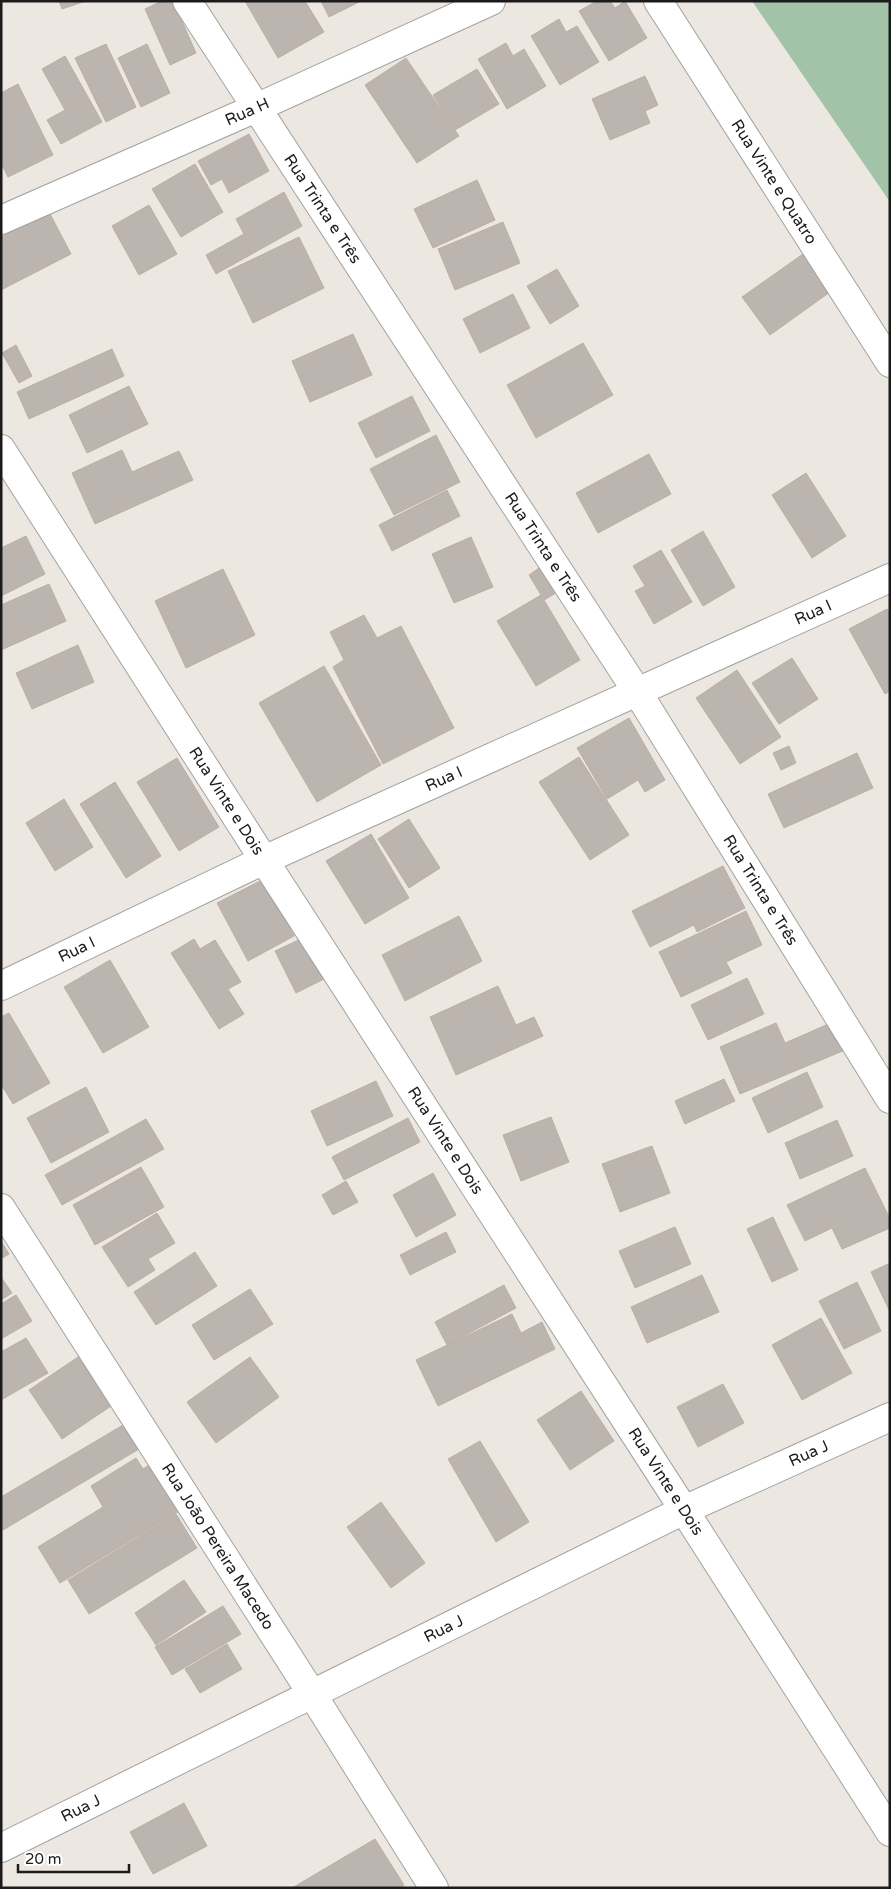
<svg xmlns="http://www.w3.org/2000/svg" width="891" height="1889" viewBox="0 0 891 1889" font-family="'Varela Round',sans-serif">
<rect width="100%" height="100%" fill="#ece8e1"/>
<polygon fill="#a3c3a9" points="752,1 890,1 890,202"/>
<g fill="#bcb4ae" stroke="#bcafa4">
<polygon points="59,1 86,1 62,9"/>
<polygon points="162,1 173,1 196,53 170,65 145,9"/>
<polygon points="245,1 305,1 324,32 278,58"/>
<polygon points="321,1 359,1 359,2 329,17"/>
<polygon points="597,1 610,1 615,8 625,1 647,38 609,61 579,11"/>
<polygon points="559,19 566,32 577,26 599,62 560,85 531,36"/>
<polygon points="506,43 513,56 524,49 546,86 507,109 478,59"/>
<polygon points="106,44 136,107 106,122 75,58"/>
<polygon points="147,44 170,93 141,107 118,58"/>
<polygon points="65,56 102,122 61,144 47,120 65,110 42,69"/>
<polygon points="406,58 459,136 417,163 365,85"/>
<polygon points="477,69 499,104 455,130 433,95"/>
<polygon points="645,76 658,105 645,111 650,123 610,140 592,99"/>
<polygon points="18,84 53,155 8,177 1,163 1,93"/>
<polygon points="249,134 269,171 229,193 222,179 211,185 198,161"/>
<polygon points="195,164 223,212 181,237 152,189"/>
<polygon points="477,180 495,220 433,248 414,209"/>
<polygon points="284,192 302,226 216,274 206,255 244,234 236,219"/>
<polygon points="149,205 177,254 139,275 112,226"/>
<polygon points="49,212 71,254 1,290 1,237"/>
<polygon points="503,222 520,263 455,290 438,249"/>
<polygon points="299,237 324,288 253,323 228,271"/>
<polygon points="810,249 837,287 770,335 742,297"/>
<polygon points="557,269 579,306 550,324 527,286"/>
<polygon points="513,294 530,328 480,353 463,319"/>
<polygon points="353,334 372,375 310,402 292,361"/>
<polygon points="583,343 613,395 536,438 507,385"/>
<polygon points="16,345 32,376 19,383 2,353"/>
<polygon points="112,349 124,376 29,419 17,392"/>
<polygon points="129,386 148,424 87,453 69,415"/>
<polygon points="412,396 430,431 376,458 358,423"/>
<polygon points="436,435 460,482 394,515 370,469"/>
<polygon points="122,450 132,472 179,451 193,480 95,524 72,473"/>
<polygon points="649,454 671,494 598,533 576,493"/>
<polygon points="806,473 846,536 812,558 772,495"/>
<polygon points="447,490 460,516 392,551 379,525"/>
<polygon points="703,531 735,587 703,606 671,550"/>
<polygon points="26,536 45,574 1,596 1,548"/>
<polygon points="471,537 493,587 454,603 432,554"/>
<polygon points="661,550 692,602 654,624 635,591 645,586 633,566"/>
<polygon points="545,564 561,590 544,600 580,660 536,686 497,621 541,595 529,575"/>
<polygon points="223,569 255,635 186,668 155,601"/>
<polygon points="49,584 66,621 1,650 1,605"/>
<polygon points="887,609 890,613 890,691 885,694 849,629"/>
<polygon points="364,615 377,638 401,626 454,728 383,764 333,667 344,660 330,632"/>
<polygon points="78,645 94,682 32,709 16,673"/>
<polygon points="792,658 818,699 779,724 752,683"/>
<polygon points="324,666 381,765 317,802 259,703"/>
<polygon points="737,670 781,737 740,764 696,698"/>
<polygon points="629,718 665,780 645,792 638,780 607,799 577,748"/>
<polygon points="789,746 796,763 781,770 773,753"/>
<polygon points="857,753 873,788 784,828 768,794"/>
<polygon points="579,757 629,835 590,860 539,782"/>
<polygon points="177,758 219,827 179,851 137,782"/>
<polygon points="115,782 161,856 126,878 80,804"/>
<polygon points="64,799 93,847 55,871 26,823"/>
<polygon points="409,819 440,868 409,888 378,839"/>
<polygon points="371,834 409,898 365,924 326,861"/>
<polygon points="723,866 745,908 697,932 694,925 650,947 632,911"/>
<polygon points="264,879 294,936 248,961 217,903"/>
<polygon points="746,911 762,945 726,962 732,973 681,997 659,952"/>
<polygon points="459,916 482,961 405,1001 382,955"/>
<polygon points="305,937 326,978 296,993 275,951"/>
<polygon points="194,939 200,949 215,940 241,982 228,989 244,1014 219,1029 171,953"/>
<polygon points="110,960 149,1027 103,1053 64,987"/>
<polygon points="747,978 764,1014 708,1040 691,1005"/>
<polygon points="498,986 516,1025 534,1017 543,1036 456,1075 430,1017"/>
<polygon points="9,1013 50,1083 13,1104 1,1084 1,1017"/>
<polygon points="833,1022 845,1050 740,1094 720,1047 776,1023 785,1043"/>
<polygon points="807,1072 823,1107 768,1133 752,1098"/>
<polygon points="724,1079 735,1101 685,1124 675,1101"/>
<polygon points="376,1081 393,1116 327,1146 311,1111"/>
<polygon points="86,1087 109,1132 51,1163 27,1118"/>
<polygon points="551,1117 569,1162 521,1181 503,1135"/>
<polygon points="408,1118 420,1142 344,1180 332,1157"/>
<polygon points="146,1119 164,1149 62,1205 45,1175"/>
<polygon points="837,1120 853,1156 800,1179 785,1143"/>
<polygon points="652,1146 670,1193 620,1212 602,1164"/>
<polygon points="141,1167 164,1207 95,1245 73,1205"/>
<polygon points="865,1168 890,1219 890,1228 842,1249 832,1228 805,1241 787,1205"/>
<polygon points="433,1173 456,1215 416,1237 393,1195"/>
<polygon points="346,1181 358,1202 333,1215 322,1195"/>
<polygon points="157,1213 175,1243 148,1259 155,1270 128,1287 102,1247"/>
<polygon points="773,1217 798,1270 772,1282 747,1229"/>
<polygon points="675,1227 691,1264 635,1288 619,1251"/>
<polygon points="446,1232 456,1252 410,1275 400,1255"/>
<polygon points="1,1241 9,1254 1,1259"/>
<polygon points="195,1252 217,1286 156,1325 134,1292"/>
<polygon points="890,1263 890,1312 871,1272"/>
<polygon points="702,1275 719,1312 647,1343 631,1307"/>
<polygon points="1,1277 12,1293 1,1300"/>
<polygon points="857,1282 881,1331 844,1349 819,1301"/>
<polygon points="504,1285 516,1308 447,1345 435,1322"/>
<polygon points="250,1289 273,1324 214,1360 192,1325"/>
<polygon points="16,1295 32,1321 1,1339 1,1304"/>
<polygon points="512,1314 521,1333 542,1322 555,1349 438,1406 416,1360"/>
<polygon points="821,1318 852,1373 802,1400 772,1345"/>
<polygon points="26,1338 48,1373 1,1400 1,1352"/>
<polygon points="81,1355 114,1404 62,1439 29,1390"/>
<polygon points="250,1357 279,1397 216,1443 187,1402"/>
<polygon points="723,1384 744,1423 698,1447 677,1407"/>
<polygon points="581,1391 614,1441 570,1470 537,1420"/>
<polygon points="130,1421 144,1446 3,1530 1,1526 1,1497"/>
<polygon points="480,1441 529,1522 496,1542 448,1459"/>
<polygon points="136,1458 143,1469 152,1463 181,1510 60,1583 38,1547 103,1507 91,1486"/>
<polygon points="381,1502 425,1563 391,1588 347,1527"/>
<polygon points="176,1514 197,1548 89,1614 68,1580"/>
<polygon points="184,1580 206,1612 156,1645 135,1613"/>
<polygon points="223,1606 241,1634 172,1675 155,1647"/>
<polygon points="227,1644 242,1669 200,1693 185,1669"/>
<polygon points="184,1803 207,1846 153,1874 130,1832"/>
<polygon points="375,1839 404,1885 400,1888 292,1888"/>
</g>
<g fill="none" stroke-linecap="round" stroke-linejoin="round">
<defs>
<g id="minor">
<path id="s1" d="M187 1 638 693 890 1099"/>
<path id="s2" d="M658 1 890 363"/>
<path id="s3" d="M1 220 256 108 491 1"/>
<path id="s4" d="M1 449 264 860 684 1510 890 1832"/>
<path id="s5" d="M1 986 264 860 890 578"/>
<path id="s6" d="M1 1208 312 1694 434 1888"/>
<path id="s7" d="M1 1848 684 1510 890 1417"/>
</g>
</defs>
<use href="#minor" stroke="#a2a2a2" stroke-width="30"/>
<use href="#minor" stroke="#fff" stroke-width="28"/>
</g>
<g text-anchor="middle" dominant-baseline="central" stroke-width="5" stroke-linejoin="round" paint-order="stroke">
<g font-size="16" fill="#1b1b1b" stroke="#fff">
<text stroke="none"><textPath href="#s3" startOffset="269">Rua H</textPath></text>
<text stroke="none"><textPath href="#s2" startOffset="215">Rua Vinte e Quatro</textPath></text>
<text stroke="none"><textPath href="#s1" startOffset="248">Rua Trinta e Três</textPath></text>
<text stroke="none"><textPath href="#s1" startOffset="652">Rua Trinta e Três</textPath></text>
<text stroke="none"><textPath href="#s5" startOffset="894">Rua I</textPath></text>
<text stroke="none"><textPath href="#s5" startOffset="489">Rua I</textPath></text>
<text stroke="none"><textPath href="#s4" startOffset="418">Rua Vinte e Dois</textPath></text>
<text stroke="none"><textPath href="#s1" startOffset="1058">Rua Trinta e Três</textPath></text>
<text stroke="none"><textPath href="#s5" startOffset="84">Rua I</textPath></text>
<text stroke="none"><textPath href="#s4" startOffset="822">Rua Vinte e Dois</textPath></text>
<text stroke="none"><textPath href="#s7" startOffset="899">Rua J</textPath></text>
<text stroke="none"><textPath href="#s4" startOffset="1228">Rua Vinte e Dois</textPath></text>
<text stroke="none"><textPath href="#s6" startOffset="402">Rua João Pereira Macedo</textPath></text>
<text stroke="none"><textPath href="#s7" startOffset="494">Rua J</textPath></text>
<text stroke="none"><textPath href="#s7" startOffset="89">Rua J</textPath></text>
</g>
</g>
<rect width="891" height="1889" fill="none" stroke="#1b1b1b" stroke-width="5"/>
<path d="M18 1864v8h111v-8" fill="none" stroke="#1b1b1b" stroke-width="2.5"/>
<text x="25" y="1864" font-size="15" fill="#1b1b1b" stroke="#ffffff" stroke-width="4" paint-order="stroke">20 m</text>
</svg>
